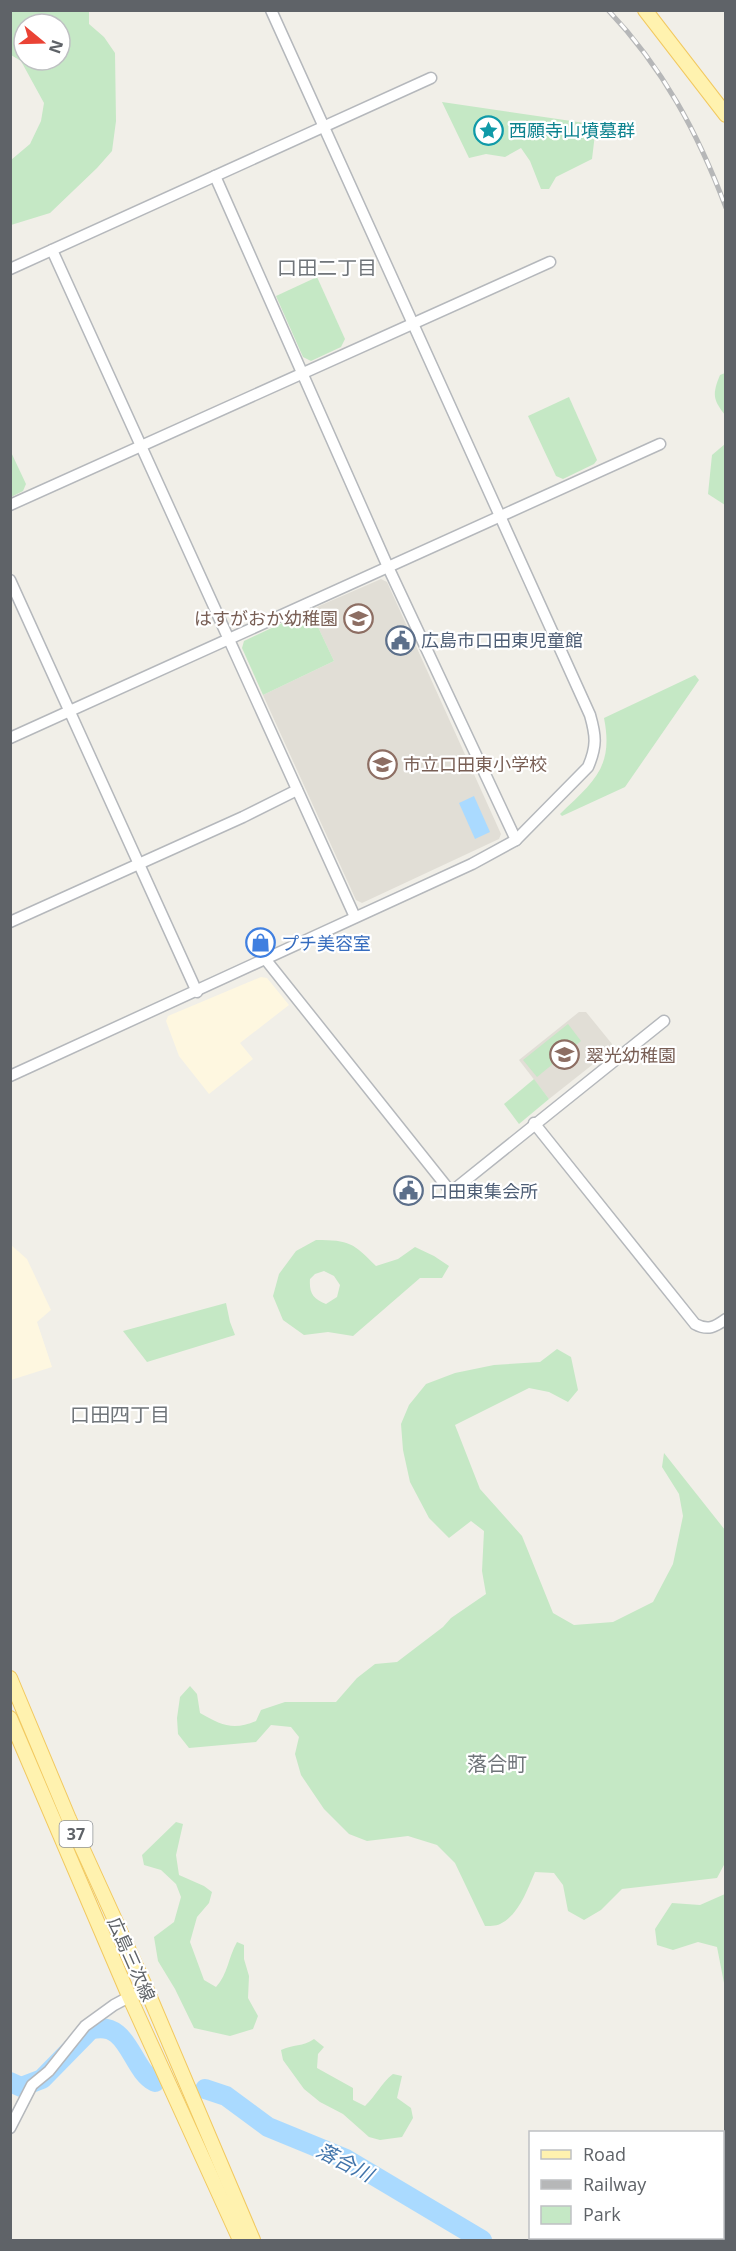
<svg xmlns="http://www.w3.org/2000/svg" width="736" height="2251" viewBox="0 0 736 2251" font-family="'Open Sans','Noto Sans JP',sans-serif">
<rect width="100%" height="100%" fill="#f1efe8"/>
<g fill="#fef7e0">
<polygon points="261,977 267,978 289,1005 240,1043 253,1059 209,1094 179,1056 166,1021 168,1016"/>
<polygon points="10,1244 27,1259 51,1310 37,1322 52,1367 11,1380"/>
</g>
<g fill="#e1ded6">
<polygon points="381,579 387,582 501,834 499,839 362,903 356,900 263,695 334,661 310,610"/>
<polygon points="579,1012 586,1012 612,1044 611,1050 549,1099 519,1060"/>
</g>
<g fill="#c5e8c5" fill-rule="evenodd">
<path d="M11 10 89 11V24L104 37 115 53 116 121 112 151 97 168 50 213 11 225V160L30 144 41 121 44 103 21 61 11 55ZM24 24H60V60H24Z"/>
<polygon points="442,102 585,123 595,134 592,159 556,177 549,189 541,189 530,161 521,148 505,157 486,154 469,158"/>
<polygon points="317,277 345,339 341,347 311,361 303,357 276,296"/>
<path d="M725 373V415C713 400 712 394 720 375Z"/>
<polygon points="569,397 597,460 594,464 563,479 556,476 528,416"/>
<polygon points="725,444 725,505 708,494 712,455"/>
<polygon points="10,450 26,484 23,491 11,497"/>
<polygon points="310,610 334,661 263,695 242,648 244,641"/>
<path d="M695 675 699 680 625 787 562 816 560 814C593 782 614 768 604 718Z"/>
<polygon points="568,1024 581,1041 537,1077 523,1060"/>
<polygon points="534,1079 549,1099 519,1124 504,1104"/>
<path d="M316 1240C350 1240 353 1243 376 1266L398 1259 415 1247 434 1256 449 1266 442 1278H420L353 1336 328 1332 304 1335 283 1320 273 1296 279 1274 296 1251ZM324 1271 334 1276 340 1285 337 1297 326 1304C313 1299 309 1293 310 1279L315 1274Z"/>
<polygon points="226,1303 230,1322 235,1335 147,1362 123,1331"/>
<path d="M557 1349 571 1357 578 1390 568 1402 549 1392 529 1388 455 1425 480 1489 522 1536 553 1613 574 1625 613 1622 653 1602 673 1564 683 1516 679 1494 662 1467 664 1453 725 1530V1863L717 1878 622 1889 601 1910 584 1920 568 1911 563 1885 554 1873 535 1872C527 1890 519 1915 500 1924 496 1926 489 1926 485 1926L455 1863 437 1845 408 1836 367 1841 349 1834 324 1809 301 1775 295 1754 299 1737 291 1727 271 1725 256 1742 189 1748 178 1734 177 1718 180 1697 190 1686 197 1694 200 1713C221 1725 233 1731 256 1721L261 1710 285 1702H336L357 1678 375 1664 397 1662 443 1627 451 1618 486 1594 482 1571 484 1531 471 1521 449 1538 429 1518 410 1482 403 1450 401 1424 409 1405 426 1384 455 1373 494 1365 540 1362Z"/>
<path d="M176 1822 183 1824 176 1855 179 1875 204 1886 212 1892 209 1903 197 1917 190 1942 204 1980 216 1987C228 1974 228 1958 237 1942L244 1945V1959L249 1976 248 1998 258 2016 253 2029 230 2036 194 2028 175 1989 158 1961 154 1937 174 1922 181 1897 176 1884 161 1870 144 1865 142 1855Z"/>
<polygon points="725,1894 725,1988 717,1947 698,1942 673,1950 657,1945 655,1929 672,1903 700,1905"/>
<path d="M314 2039 324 2047 318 2054 317 2068 353 2088V2100L365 2106C376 2096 381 2083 393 2074L402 2076 397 2098 411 2108 413 2118 402 2137 380 2140 369 2137 343 2114 320 2102 304 2089 283 2060 281 2050C293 2044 303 2047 314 2039Z"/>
<polygon points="723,2187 725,2187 725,2240 660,2240 659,2238 722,2238"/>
</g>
<polygon fill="#aadaff" points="474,796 490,832 475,839 459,803"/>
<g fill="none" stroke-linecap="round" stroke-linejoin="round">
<g stroke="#aadaff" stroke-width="20">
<path d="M10 2082 21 2087 42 2079 90 2030C129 2018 130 2069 155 2082"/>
<polyline points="205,2089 226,2096 268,2127 346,2159 482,2240"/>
</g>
<defs>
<g id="minor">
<polyline points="215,176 388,567 516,840"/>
<polyline points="52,250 355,917"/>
<polyline points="10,269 431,78"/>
<polyline points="10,505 550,262"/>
<polyline points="10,580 197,992"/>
<polyline points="10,738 660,444"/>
<polyline points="10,922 243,817 297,790"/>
<polyline points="266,960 451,1192 664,1021"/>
<path d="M10 1076 472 864 516 840 588 767C597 746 596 736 590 715L271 10"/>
<path d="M534 1123 695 1324C708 1331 715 1327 726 1319"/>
<polyline points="10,2128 32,2085 49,2071 85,2026 114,2005 146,1988"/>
</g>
<g id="major">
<polyline points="645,10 726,115"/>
<polyline points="10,1678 69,1819 146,1988 253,2240"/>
<polyline points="10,1718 129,1996 240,2240"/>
</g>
</defs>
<use href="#minor" stroke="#b5b8bc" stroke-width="13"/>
<use href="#major" stroke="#f2c960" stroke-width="16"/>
<use href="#minor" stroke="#fff" stroke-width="10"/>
<use href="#major" stroke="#fff2af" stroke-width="14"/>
<defs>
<path id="rail" d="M608 10C663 68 698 133 726 208"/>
</defs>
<use href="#rail" stroke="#b6b7b8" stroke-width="5"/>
<use href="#rail" stroke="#fff" stroke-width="3" stroke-dasharray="9" stroke-linecap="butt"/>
</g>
<defs>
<symbol id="sight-ring" viewBox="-11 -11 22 22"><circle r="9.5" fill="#fff" stroke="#0f9aa8" stroke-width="1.5"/><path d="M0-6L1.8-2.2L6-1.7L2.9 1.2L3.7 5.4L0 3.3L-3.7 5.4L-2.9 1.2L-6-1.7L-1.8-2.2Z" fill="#0f9aa8"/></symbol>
<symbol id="school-ring" viewBox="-11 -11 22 22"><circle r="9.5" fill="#fff" stroke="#8d6e63" stroke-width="1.5"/><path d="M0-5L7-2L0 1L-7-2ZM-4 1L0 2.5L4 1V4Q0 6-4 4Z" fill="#8d6e63"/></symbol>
<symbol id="civic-ring" viewBox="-11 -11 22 22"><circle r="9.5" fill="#fff" stroke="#5c6f8a" stroke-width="1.5"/><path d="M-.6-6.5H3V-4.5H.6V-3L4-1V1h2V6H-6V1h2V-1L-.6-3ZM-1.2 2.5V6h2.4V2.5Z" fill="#5c6f8a"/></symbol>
<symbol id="shop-ring" viewBox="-11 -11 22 22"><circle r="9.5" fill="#fff" stroke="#3f7fe0" stroke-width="1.5"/><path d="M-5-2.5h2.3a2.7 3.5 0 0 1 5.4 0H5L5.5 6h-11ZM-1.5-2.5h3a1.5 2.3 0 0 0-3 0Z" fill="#3f7fe0"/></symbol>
</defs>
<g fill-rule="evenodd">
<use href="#sight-ring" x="472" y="114" width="33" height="33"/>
<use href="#school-ring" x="342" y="602" width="33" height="33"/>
<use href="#civic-ring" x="384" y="624" width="33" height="33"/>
<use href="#school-ring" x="366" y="748" width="33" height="33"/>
<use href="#shop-ring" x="244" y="926" width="33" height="33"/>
<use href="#school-ring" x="548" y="1038" width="33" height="33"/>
<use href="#civic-ring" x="392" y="1174" width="33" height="33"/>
</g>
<g text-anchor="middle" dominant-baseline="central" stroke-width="4.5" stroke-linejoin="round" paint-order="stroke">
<rect fill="#fff" stroke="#8f9295" stroke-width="1.5" x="59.5" y="1821" width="33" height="26" rx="4.5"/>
<g font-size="16" font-weight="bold" fill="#5f6368">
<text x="76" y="1834">37</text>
</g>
<g font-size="18" fill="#0d838f" stroke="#fff" text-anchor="start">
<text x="509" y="130">西願寺山墳墓群</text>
</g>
<g font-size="18" fill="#785e54" stroke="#fff" text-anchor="start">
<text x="338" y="618" text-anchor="end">はすがおか幼稚園</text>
<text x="403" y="764">市立口田東小学校</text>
<text x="586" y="1055">翠光幼稚園</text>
</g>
<g font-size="18" fill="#4e5e75" stroke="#fff" text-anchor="start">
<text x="421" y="640">広島市口田東児童館</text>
<text x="430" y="1191">口田東集会所</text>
</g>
<g font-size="18" fill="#366cbe" stroke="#fff" text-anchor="start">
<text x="281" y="943">プチ美容室</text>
</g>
<g font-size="18" fill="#5f6368" stroke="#fff">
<text transform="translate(132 1959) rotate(66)">広島三次線</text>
</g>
<g font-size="20" fill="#70757a" stroke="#fff">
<text x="327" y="267">口田二丁目</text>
<text x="120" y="1414">口田四丁目</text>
<text x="497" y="1763">落合町</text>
</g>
<g font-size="20" font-style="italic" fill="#4174aa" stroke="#fff">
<text transform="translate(345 2162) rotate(27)">落合川</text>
</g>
</g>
<rect width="736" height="2251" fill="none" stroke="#5f6368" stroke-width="24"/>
<rect x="529" y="2131" width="195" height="108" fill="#ffffff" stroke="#bfc1c3" stroke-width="1.5"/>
<rect x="541" y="2150" width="30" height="9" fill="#fff2af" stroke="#bfc1c3" stroke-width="1.5"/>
<text x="583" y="2161" font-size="18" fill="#5f6368">Road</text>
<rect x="541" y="2180" width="30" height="9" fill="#b6b7b8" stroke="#bfc1c3" stroke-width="1.5"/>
<text x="583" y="2191" font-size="18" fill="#5f6368">Railway</text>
<rect x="541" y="2206" width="30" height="18" fill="#c5e8c5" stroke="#bfc1c3" stroke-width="1.5"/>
<text x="583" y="2221" font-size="18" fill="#5f6368">Park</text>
<g transform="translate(42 42) rotate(109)"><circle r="28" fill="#ffffff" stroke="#bfc1c3" stroke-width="1.5"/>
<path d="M0-4.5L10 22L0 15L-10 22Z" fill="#ea4335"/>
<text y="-9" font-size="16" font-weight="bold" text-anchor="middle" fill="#5f6368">N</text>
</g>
</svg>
